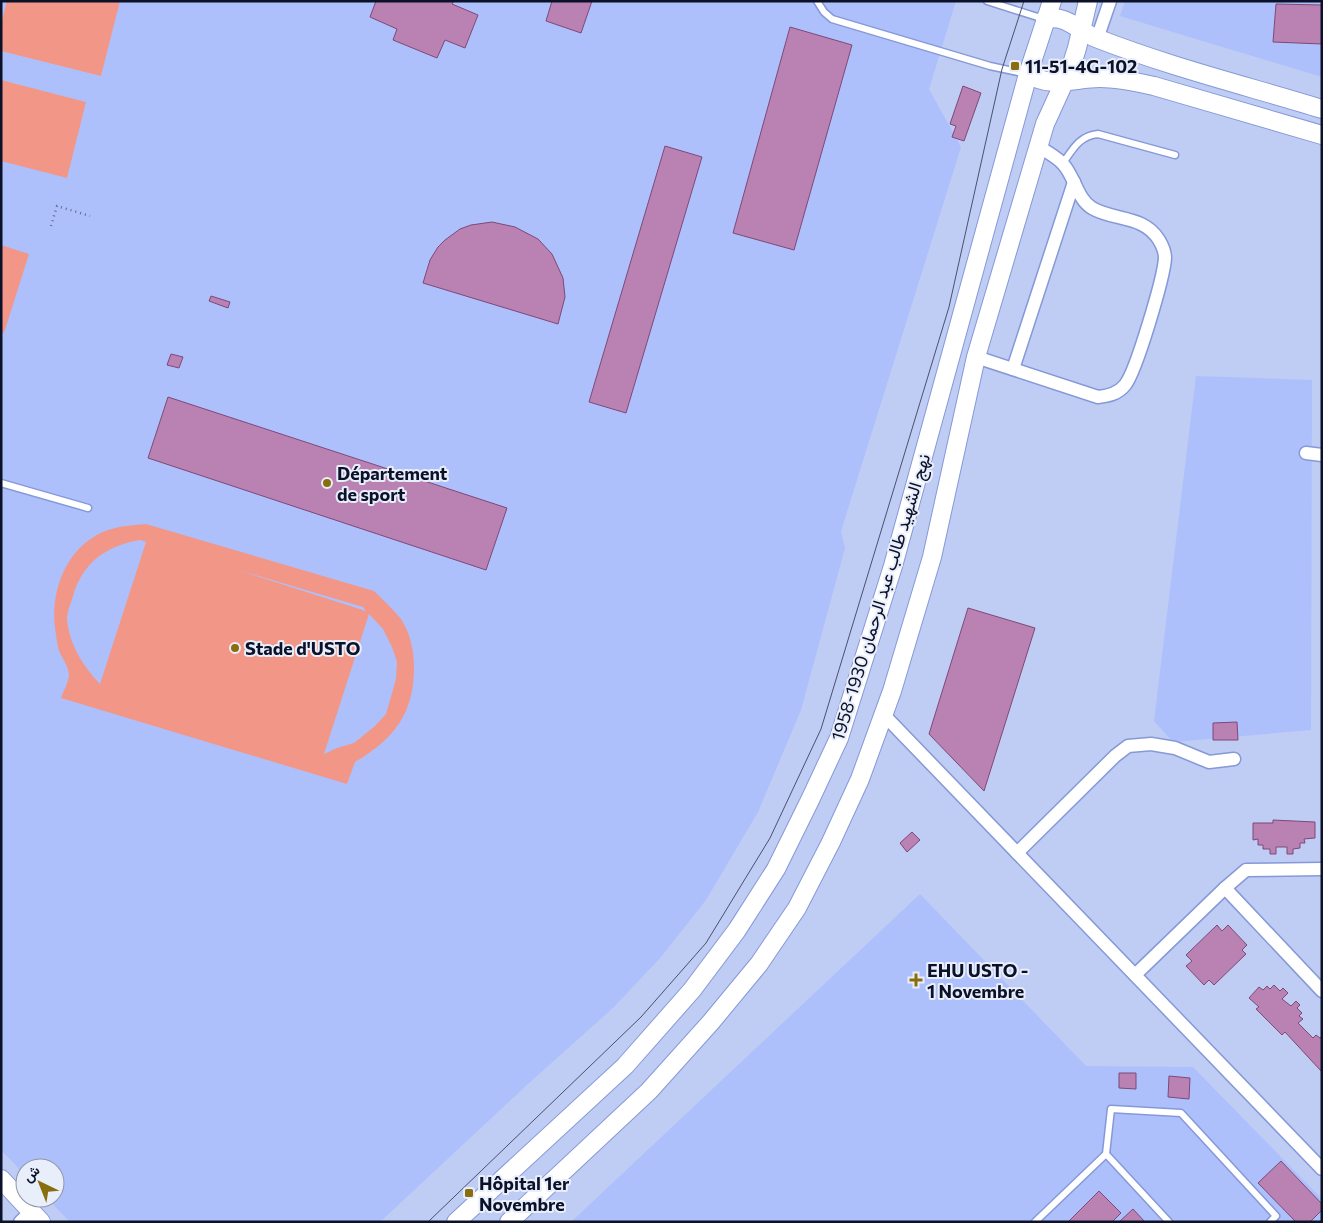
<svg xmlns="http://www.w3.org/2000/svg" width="1323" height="1223" viewBox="0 0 1323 1223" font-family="Commissioner,Vazirmatn,sans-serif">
<rect width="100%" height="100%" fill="#bfccf4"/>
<g fill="#adc0fb">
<polygon points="1,1 956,1 929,89 961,147 841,531 845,548 801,710 758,812 706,900 661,957 614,1007 528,1084 380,1222 70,1222 47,1198 55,1198 55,1168 25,1168 25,1175 1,1150"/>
<polygon points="1125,1 1322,1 1322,77 1120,16"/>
<polygon points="1196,376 1312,380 1311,730 1173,742 1154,721"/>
<polygon points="920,894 1086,1066 1193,1067 1322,1199 1322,1222 571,1222"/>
</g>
<g fill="#f29787" fill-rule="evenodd">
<polygon points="7,1 120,1 101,76 1,51 1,24"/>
<polygon points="1,80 86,102 67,178 1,161"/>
<polygon points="1,245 29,254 4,333 1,332"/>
<path d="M146 524 374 591C383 600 393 609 401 619 410 633 414 650 414 667 414 714 394 739 355 762L347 784 61 698C63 692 68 683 69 676 69 667 62 658 59 651 57 644 56 635 55 628 50 589 68 544 108 530 120 526 133 525 146 524ZM140 540 146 542 100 684C83 666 69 644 67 619 67 612 71 603 73 596 83 562 106 546 140 540ZM238 570 363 607 366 611ZM369 614 383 629 392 647 397 662 396 679 386 714 375 726 354 743 337 748 324 754Z"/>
</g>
<g fill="#ba81b3" stroke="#7d4978">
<polygon points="376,1 454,1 452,4 478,15 465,48 445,40 437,58 393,40 397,29 370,17"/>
<polygon points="552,1 592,1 581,33 546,21"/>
<polygon points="1276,4 1322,5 1322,44 1273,42"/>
<polygon points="790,27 852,45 794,250 733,233"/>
<polygon points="963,86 981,93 964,141 952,137 956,126 950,124"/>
<polygon points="665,146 702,157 626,413 589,402"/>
<polygon points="492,222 515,227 538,239 552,254 563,278 565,297 558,324 423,283 430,260 438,247 445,240 460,229 471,225"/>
<polygon points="211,296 230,302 228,308 209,301"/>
<polygon points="171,354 183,357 179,368 167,365"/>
<polygon points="168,397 507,508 486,570 148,458"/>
<polygon points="968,608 1035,628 984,791 929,734"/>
<polygon points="1237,722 1238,740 1213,740 1213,723"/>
<polygon points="1273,820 1315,822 1315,838 1304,839 1305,843 1300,843 1300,848 1293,849 1293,854 1287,854 1287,847 1276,847 1276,854 1270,854 1270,849 1263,849 1263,845 1258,845 1258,839 1253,840 1253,823 1273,823"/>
<polygon points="912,832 920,840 907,852 900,843"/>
<polygon points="1217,925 1222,931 1228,925 1247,945 1242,950 1246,954 1214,985 1209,980 1204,985 1186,966 1192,961 1186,955"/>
<polygon points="1274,985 1280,991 1283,988 1288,993 1282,999 1291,1006 1296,1001 1300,1005 1297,1008 1302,1013 1299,1016 1303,1019 1298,1023 1313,1038 1316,1035 1320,1038 1322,1036 1322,1072 1285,1032 1282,1035 1256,1009 1259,1007 1249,998 1259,987 1263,990 1267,986 1270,989"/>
<polygon points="1119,1073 1136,1073 1136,1089 1119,1088"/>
<polygon points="1169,1076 1190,1078 1189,1099 1168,1097"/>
<polygon points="1281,1161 1322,1204 1322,1210 1310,1222 1296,1222 1258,1183"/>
<polygon points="1099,1191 1121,1213 1112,1222 1068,1222"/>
<polygon points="1133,1209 1145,1222 1119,1222"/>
</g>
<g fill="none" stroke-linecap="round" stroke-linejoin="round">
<defs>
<g id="service">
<polyline points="817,1 824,12 832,19 990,66 1027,74"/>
<polyline points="987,1 1044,19"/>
<path d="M1063 163C1073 149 1079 136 1098 134L1175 155"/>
<polyline points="1,483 88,508"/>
<polyline points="1106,1154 1111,1109 1181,1113 1276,1216 1270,1222"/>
<polyline points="1035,1222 1106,1154 1169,1222"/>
</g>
<g id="minor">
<polyline points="1097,39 1110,1"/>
<path d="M976 357 1098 397C1108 396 1118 394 1125 385 1136 372 1164 277 1165 258 1165 253 1162 245 1159 240 1144 215 1114 221 1092 208 1077 199 1075 177 1063 164 1057 157 1046 152 1039 146"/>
<polyline points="1013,369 1074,182"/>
<polyline points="1306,453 1322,455"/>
<polyline points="884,715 1322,1169"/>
<polyline points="1017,853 1115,756 1128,746 1151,744 1175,748 1209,762 1234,759"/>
<polyline points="1225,888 1246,870 1322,869"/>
<polyline points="1135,975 1225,888 1322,991"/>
<polyline points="20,1222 31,1211"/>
</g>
<g id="secondary">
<path d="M1045 19C1070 15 1075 30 1096 38 1170 67 1247 86 1322 109"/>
<path d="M1028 74C1052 89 1074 78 1100 78 1119 78 1136 82 1154 86L1322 135"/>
<polyline points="1,1179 41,1222"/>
<polyline points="456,1222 625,1066 692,990 737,930 776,869 810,800 839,738 893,566 1028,74 1052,1"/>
<polyline points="509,1222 649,1091 711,1022 759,964 797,908 831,842 860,779 892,691 932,557 976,357 1045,124 1071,67 1077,48 1088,1"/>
</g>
</defs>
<use href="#service" stroke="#8599d8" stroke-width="9"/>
<use href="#minor" stroke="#8599d8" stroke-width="15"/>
<use href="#secondary" stroke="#8599d8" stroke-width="20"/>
<polyline stroke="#626b8b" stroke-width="2.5" stroke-dasharray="1 4" stroke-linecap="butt" points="51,226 57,206 90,216"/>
<use href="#service" stroke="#fff" stroke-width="6"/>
<use href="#minor" stroke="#fff" stroke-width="12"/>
<use href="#secondary" stroke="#fff" stroke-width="18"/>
<polyline stroke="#49516f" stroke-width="1" points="428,1222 641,1017 706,943 770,838 821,729 949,307 1002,69 1024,1"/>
</g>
<g fill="#896e0e" stroke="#e9eefb" stroke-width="2">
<rect x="1010" y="61" width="10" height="10" rx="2.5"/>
<circle cx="327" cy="483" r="5"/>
<circle cx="235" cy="648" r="5"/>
<path d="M913.5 972.5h5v5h5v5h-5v5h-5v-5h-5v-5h5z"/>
<rect x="464" y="1188" width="10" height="10" rx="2.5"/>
</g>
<g text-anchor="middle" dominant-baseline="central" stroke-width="4" stroke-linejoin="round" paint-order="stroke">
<g font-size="18" font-weight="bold" fill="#0b1129" stroke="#e9eefb" text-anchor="start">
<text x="1025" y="66">11-51-4G-102</text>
<text x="337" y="473">Département<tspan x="337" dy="21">de sport</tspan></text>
<text x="245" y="648">Stade d'USTO</text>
<text x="927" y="970">EHU USTO -<tspan x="927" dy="21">1 Novembre</tspan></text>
<text x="479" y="1183">Hôpital 1er<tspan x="479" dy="21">Novembre</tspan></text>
</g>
<g font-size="18" fill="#0b1129" stroke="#e9eefb">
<text transform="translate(880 597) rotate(-73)">نهج الشهيد طالب عبد الرحمان 1930-1958</text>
</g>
</g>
<rect width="1323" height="1223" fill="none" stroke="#0b1129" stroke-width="5"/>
<g transform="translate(40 1183) rotate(317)"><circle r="24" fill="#e9eefb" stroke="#9096a7"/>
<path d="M0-4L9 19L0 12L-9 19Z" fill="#896e0e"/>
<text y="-8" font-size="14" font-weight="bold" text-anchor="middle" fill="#0b1129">ش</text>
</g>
</svg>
